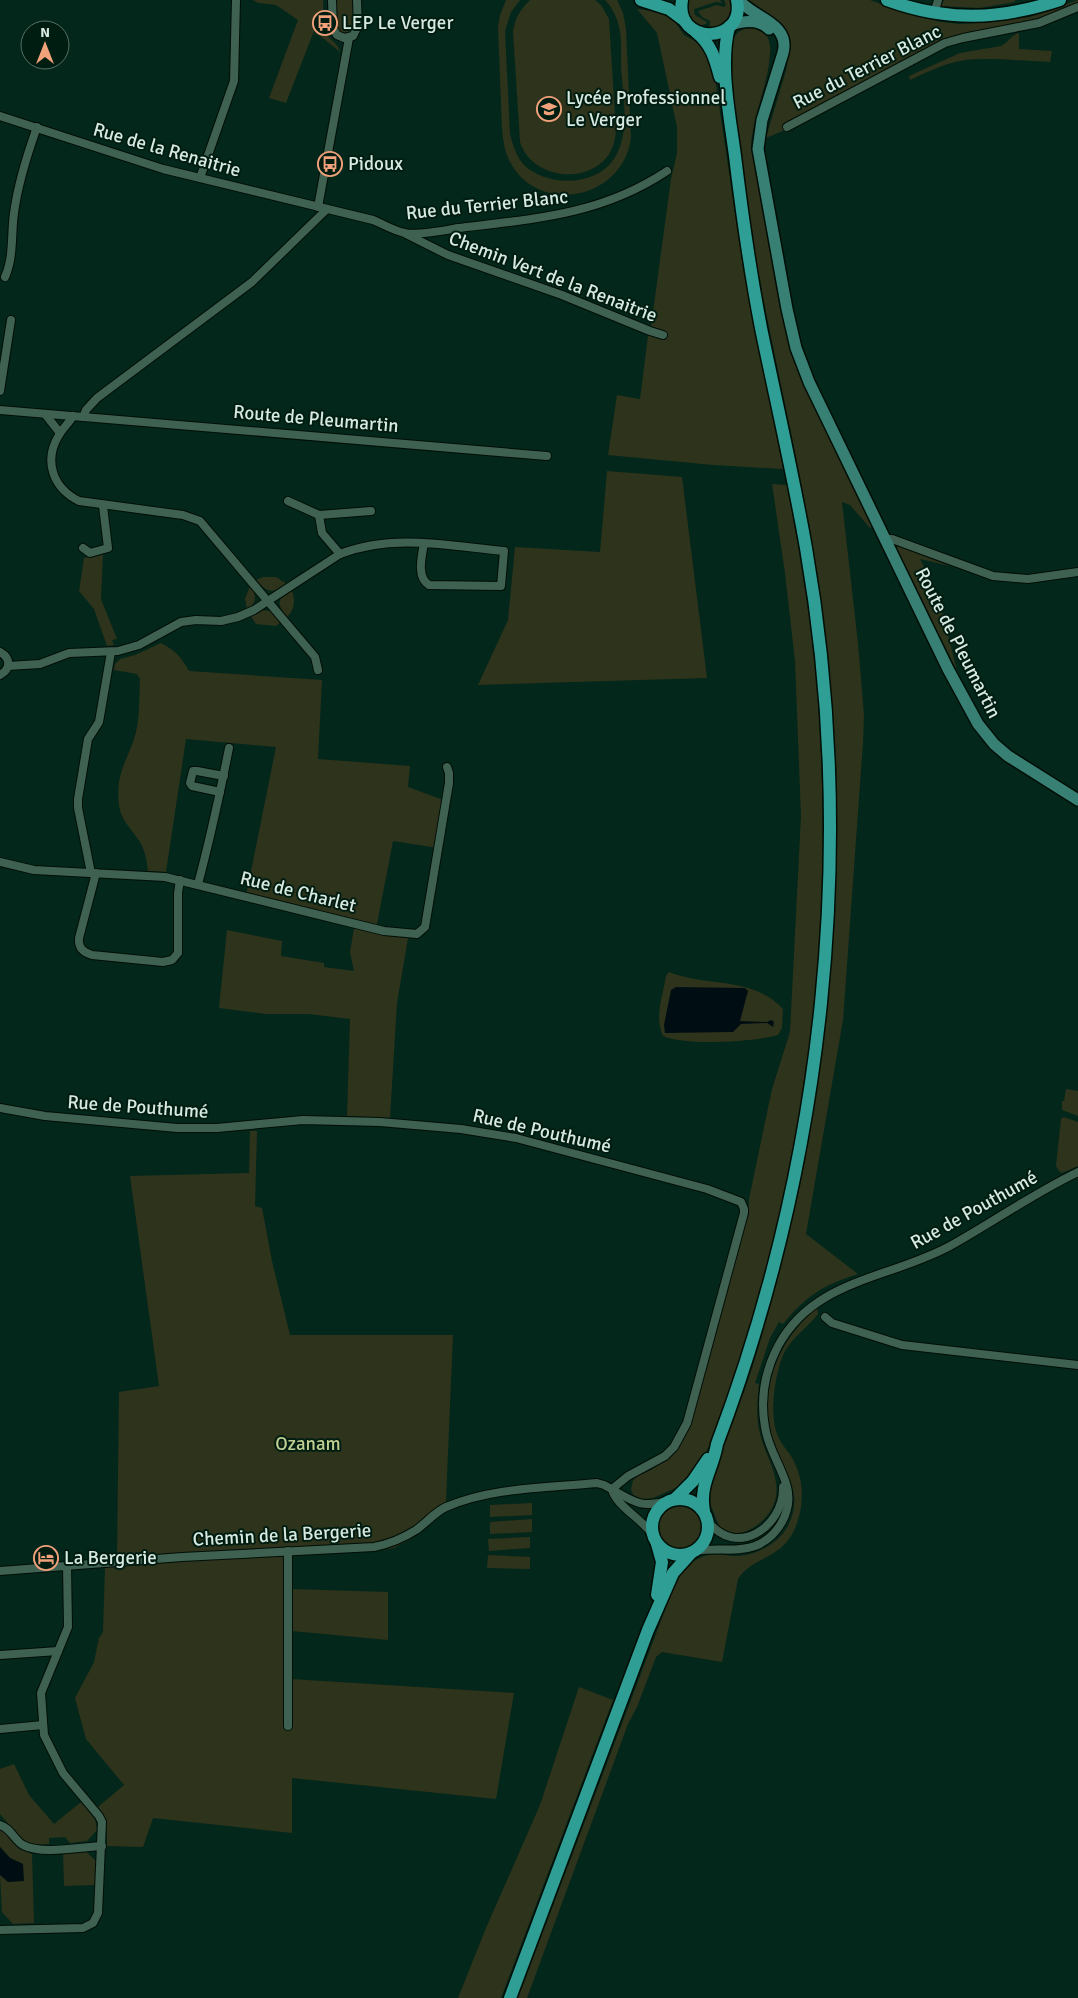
<svg xmlns="http://www.w3.org/2000/svg" width="1078" height="1998" viewBox="0 0 1078 1998" font-family="Signika,sans-serif">
<rect width="100%" height="100%" fill="#04271b"/>
<g fill="#2e331b">
<path d="M253 0H323C324 10 321 24 326 33 330 41 338 42 340 52L314 31 286 103 269 98 298 20 276 5 258 3Z"/>
<polygon points="335,0 353,0 354,25 351,32 344,33 337,30"/>
<path d="M506 0H520L511 12 505 31 510 134C513 145 516 156 524 165 547 187 595 187 614 159 620 150 623 138 624 127 626 107 622 85 621 66 621 53 622 39 619 27 617 17 612 7 605 0H617L623 13 626 29 631 138C623 200 537 217 509 160 501 143 502 122 501 104 500 78 499 53 498 27L500 15Z"/>
<path d="M530 0H595L601 5 609 19 616 131C615 140 613 149 607 157 583 186 531 177 520 142L513 32C515 18 520 10 530 0Z"/>
<polygon points="687,0 720,0 722,3 716,2 694,9 695,15 707,22 706,24 698,26 689,16"/>
<path d="M724 0H730L731 2C732 18 723 25 709 29L710 21 702 17 698 11 717 5 724 7 726 5Z"/>
<polygon points="749,0 870,0 907,14 941,22 959,24 992,22 1030,17 1078,0 1078,4 1031,22 943,41 783,125 785,130 766,138 787,67 789,41 786,33 778,21"/>
<polygon points="944,0 1015,0 1015,2 979,8 941,6"/>
<polygon points="637,9 665,13 673,19 684,35 700,44 704,49 712,66 716,85 743,267 783,469 713,465 608,455 617,395 640,399 648,336 651,327 671,179 677,153 677,127 657,33"/>
<path d="M747 28H753L765 33C769 39 771 45 770 52 769 83 753 114 751 145L779 303 792 354 801 379 873 526 870 528 850 505 842 502 858 643 864 715 863 743 843 1020 806 1234 858 1274C823 1285 806 1296 783 1324L779 1322 770 1338 755 1383 759 1384C757 1401 756 1418 760 1434 766 1457 783 1480 774 1504 767 1522 740 1543 721 1528 718 1525 711 1506 709 1500 708 1495 710 1487 710 1481 729 1432 749 1383 763 1332 831 1104 851 866 824 629 811 508 780 390 758 270 747 206 740 142 731 78 730 59 724 35 747 28Z"/>
<path d="M1019 33V49L1052 51 1050 62C1022 61 992 57 965 60 945 63 927 72 910 80L909 76 960 53 1001 46C1009 42 1011 35 1019 33Z"/>
<polygon points="607,471 682,477 707,678 478,685 508,620 515,547 600,552"/>
<path d="M772 484 787 485C799 549 810 613 816 678 835 891 814 1109 754 1315 742 1357 727 1398 712 1439L705 1454 682 1485 653 1498 642 1499 633 1495 631 1489 633 1480 641 1474 651 1470 667 1459 674 1453 688 1429 693 1418 740 1239 749 1214V1199L772 1089 790 1032 801 816 795 661 785 573Z"/>
<polygon points="898,546 950,566 920,559 939,598 957,671 896,548"/>
<polygon points="103,554 101,599 117,639 112,640 114,645 107,646 94,609 79,591 84,558"/>
<path d="M263 577H276L287 584C273 593 268 594 256 580Z"/>
<path d="M250 586C257 595 257 603 247 610L245 599Z"/>
<path d="M291 589C296 599 295 609 287 617 276 603 277 600 291 589Z"/>
<polygon points="260,610 270,611 281,622 276,626 256,624 251,616"/>
<path d="M161 643C175 650 182 658 189 671L322 680 318 759 410 766 408 787 446 801 438 848 393 841 376 929 246 896 276 747 186 739 166 872 148 871C147 861 145 851 140 842 132 830 121 820 119 806 115 771 128 762 136 732 140 715 139 696 140 679L137 674 114 670 115 664 120 659 135 655Z"/>
<polygon points="354,928 389,936 408,938 397,1003 390,1118 347,1116 350,1019 309,1014 266,1014 219,1008 227,930 282,941 281,956 324,963 324,967 354,971 350,952"/>
<path d="M669 972C709 988 751 975 783 1009L782 1028 778 1035C753 1042 685 1046 663 1036 654 1016 663 996 666 976Z"/>
<polygon points="1066,1089 1078,1091 1078,1116 1062,1110 1062,1101 1064,1101"/>
<polygon points="1064,1117 1078,1122 1078,1166 1062,1173 1059,1171 1056,1166 1061,1119"/>
<path d="M250 1131H257L255 1206 262 1208 272 1261 290 1335H453L446 1500 440 1516 411 1539 394 1548 369 1552 292 1555V1589L388 1592V1640L292 1631 291 1679 514 1693 496 1799 292 1778V1833L153 1818 143 1847 107 1846C107 1830 108 1819 98 1807L124 1785 86 1739 75 1698 94 1662 99 1638 103 1632 105 1567 117 1556 119 1392 159 1386 130 1176 249 1173Z"/>
<path d="M817 1308 818 1314C808 1327 793 1337 785 1351 775 1371 769 1413 777 1434 780 1442 786 1449 791 1456 804 1478 805 1502 796 1526 782 1561 753 1555 738 1579L722 1662 662 1652 656 1657 637 1707 628 1724 527 1998H518L678 1576C686 1566 695 1558 709 1555 718 1553 726 1556 735 1556 756 1556 780 1543 789 1524 805 1489 781 1469 772 1437 758 1389 779 1339 817 1308Z"/>
<polygon points="532,1503 532,1515 490,1517 490,1505"/>
<circle cx="680" cy="1527" r="23"/>
<polygon points="532,1519 532,1532 490,1534 490,1522"/>
<polygon points="530,1537 530,1548 489,1551 488,1539"/>
<polygon points="488,1555 530,1557 530,1569 487,1568"/>
<polygon points="579,1687 613,1700 501,1998 458,1998 486,1928 540,1805"/>
<path d="M14 1764 29 1795 54 1824 81 1802 95 1819 97 1830 87 1841 70 1843 65 1837 49 1838V1844C20 1847 18 1834 0 1814V1769Z"/>
<polygon points="0,1829 3,1830 19,1849 32,1854 34,1923 13,1924 2,1912 0,1875 3,1876 23,1864 10,1858 0,1847"/>
<polygon points="83,1849 96,1861 95,1885 64,1886 63,1851"/>
</g>
<g fill="#000e13">
<polygon points="676,987 745,988 748,991 740,1021 767,1022 771,1020 774,1022 773,1027 767,1023 741,1024 733,1032 665,1033 664,1025 671,990"/>
<polygon points="0,1847 10,1858 23,1864 24,1881 8,1882 0,1875"/>
</g>
<g fill="none" stroke-linecap="round" stroke-linejoin="round">
<defs>
<g id="street">
<polyline points="332,0 333,28 337,35 344,38 353,36 358,26 357,0"/>
<polyline points="934,14 938,0"/>
<path d="M0 116 163 169 373 220C383 224 394 231 405 233 415 236 446 230 458 228 534 219 601 215 667 171"/>
<polyline points="787,127 945,43 963,38 1039,23 1078,7"/>
<polyline points="200,178 234,81 236,0"/>
<polyline points="318,207 349,38"/>
<polyline points="406,234 448,255 562,295 650,331 663,335"/>
<path d="M5 277C14 257 11 234 14 213 18 183 27 155 37 127"/>
<polyline points="0,391 11,320"/>
<polyline points="0,410 547,456"/>
<polyline points="45,414 60,433"/>
<path d="M73 416C69 423 63 428 59 435 43 461 53 488 79 501L183 515 200 521 315 657 318 670"/>
<polyline points="83,417 86,410 97,398 252,282 327,209"/>
<polyline points="288,501 319,515 371,511"/>
<polyline points="319,515 322,533 340,554"/>
<polyline points="885,539 892,539 993,576 1028,579 1078,572"/>
<polyline points="83,548 90,553 108,548 103,506"/>
<path d="M0 652C11 658 11 669 0 675"/>
<path d="M8 666 40 664 69 653 118 651 139 645 181 622 196 620 221 621 238 617 254 610 340 554C393 533 450 546 504 551L501 586 429 585C416 577 422 556 424 543"/>
<polyline points="220,792 192,786 190,783 193,771 197,771 224,776"/>
<polyline points="0,862 34,870 165,877 384,931 417,934 425,927 449,783 449,773 447,767"/>
<polyline points="91,873 78,808 78,799 88,739 99,722 111,652"/>
<path d="M96 873 79 938C78 948 83 952 92 955L163 962 172 960 178 953V893L180 880"/>
<path d="M198 884C210 839 220 793 229 748"/>
<polyline points="0,1108 45,1116 177,1128 217,1128 303,1120 380,1122 461,1129 516,1138 707,1189 741,1202 744,1209 744,1213 687,1423 674,1447 665,1456 628,1476 612,1489"/>
<polyline points="825,1317 832,1323 902,1345 1078,1365"/>
<path d="M612 1489C615 1505 642 1519 653 1535"/>
<path d="M708 1521C736 1559 784 1527 783 1487"/>
<path d="M696 1551C717 1547 736 1553 755 1546 778 1537 793 1511 787 1487 782 1467 768 1449 765 1427 760 1399 765 1371 778 1346 814 1279 889 1279 950 1246 993 1222 1034 1193 1078 1172"/>
<path d="M0 1571 182 1557 374 1547C389 1544 402 1539 416 1530 426 1523 435 1512 446 1507 493 1487 547 1488 597 1483L604 1485C629 1498 638 1510 667 1501"/>
<polyline points="0,1655 58,1651"/>
<polyline points="288,1726 288,1551"/>
<polyline points="0,1729 43,1725"/>
<path d="M0 1825C11 1828 14 1840 23 1845 41 1855 81 1847 102 1846"/>
<polyline points="0,1930 83,1928 93,1923 98,1913 102,1822 99,1816 63,1773 44,1735 41,1693 68,1627 67,1565"/>
</g>
<g id="secondary">
<path d="M739 0C753 18 791 23 783 53L762 120 758 149 787 309 796 348 809 382 948 669 978 724 994 744 1008 756 1078 800"/>
<path d="M731 25C743 21 759 19 769 29"/>
</g>
<g id="primary">
<polyline points="641,0 669,9 685,21"/>
<path d="M682 0C674 46 746 45 737 0"/>
<path d="M887 0C948 22 999 20 1060 0"/>
<path d="M696 32C711 44 715 58 720 77"/>
<circle cx="680" cy="1527" r="28"/>
<polyline points="675,1499 693,1481 708,1459"/>
<path d="M704 1511C699 1484 713 1469 717 1444 824 1160 858 847 806 548 793 474 776 401 761 328 750 271 742 214 735 156 730 117 719 65 729 27"/>
<polyline points="657,1544 662,1562 657,1595"/>
<polyline points="510,1998 648,1630 673,1573 691,1553"/>
</g>
</defs>
<use href="#street" stroke="#000e07" stroke-width="10"/>
<use href="#secondary" stroke="#000e07" stroke-width="14"/>
<use href="#primary" stroke="#000e07" stroke-width="15"/>
<use href="#street" stroke="#3f6152" stroke-width="8"/>
<use href="#secondary" stroke="#378073" stroke-width="11"/>
<use href="#primary" stroke="#2f9e94" stroke-width="12"/>
</g>
<defs>
<symbol id="bus-ring" viewBox="-11 -11 22 22"><circle r="9.5" fill="#001d12" stroke="#f1a27b" stroke-width="1.5"/><path d="M-5-6H5V4H4V6H2V4H-2V6H-4V4H-5ZM-3.5-4V0h7V-4ZM-3.5 1.2v1.5H-2V1.2ZM2 1.2v1.5H3.5V1.2Z" fill="#f1a27b"/></symbol>
<symbol id="school-ring" viewBox="-11 -11 22 22"><circle r="9.5" fill="#001d12" stroke="#f1a27b" stroke-width="1.5"/><path d="M0-5L7-2L0 1L-7-2ZM-4 1L0 2.5L4 1V4Q0 6-4 4Z" fill="#f1a27b"/></symbol>
<symbol id="hotel-ring" viewBox="-11 -11 22 22"><circle r="9.5" fill="#001d12" stroke="#f1a27b" stroke-width="1.5"/><path d="M-6-4.5h1.5V1H6V5H4.5V3h-9V5H-6ZM-4 0a1.8 1.8 0 1 1 3.6 0ZM.5 0V-2.5h3Q6-2.5 6 0Z" fill="#f1a27b"/></symbol>
</defs>
<g fill-rule="evenodd">
<use href="#bus-ring" x="311" y="9" width="28" height="28"/>
<use href="#school-ring" x="535" y="95" width="28" height="28"/>
<use href="#bus-ring" x="316" y="150" width="28" height="28"/>
<use href="#hotel-ring" x="32" y="1544" width="28" height="28"/>
</g>
<g text-anchor="middle" dominant-baseline="central" stroke-width="4" stroke-linejoin="round" paint-order="stroke">
<g font-size="19" fill="#d7e9e1" stroke="#001d12" text-anchor="start">
<text x="342" y="23">LEP Le Verger</text>
<text x="566" y="98">Lycée Professionnel<tspan x="566" dy="22">Le Verger</tspan></text>
<text x="348" y="164">Pidoux</text>
<text x="64" y="1558">La Bergerie</text>
</g>
<g font-size="19" fill="#d7e9e1" stroke="#001d12">
<text transform="translate(867 67) rotate(-27)">Rue du Terrier Blanc</text>
<text transform="translate(167 150) rotate(16)">Rue de la Renaitrie</text>
<text transform="translate(487 205) rotate(-6)">Rue du Terrier Blanc</text>
<text transform="translate(553 277) rotate(21)">Chemin Vert de la Renaitrie</text>
<text transform="translate(316 419) rotate(5)">Route de Pleumartin</text>
<text transform="translate(958 643) rotate(63)">Route de Pleumartin</text>
<text transform="translate(298 892) rotate(14)">Rue de Charlet</text>
<text transform="translate(138 1107) rotate(4)">Rue de Pouthumé</text>
<text transform="translate(542 1131) rotate(13)">Rue de Pouthumé</text>
<text transform="translate(974 1210) rotate(-29)">Rue de Pouthumé</text>
<text transform="translate(282 1535) rotate(-3)">Chemin de la Bergerie</text>
</g>
<g font-size="19" fill="#c0ce90" stroke="#001d12">
<text x="308" y="1444">Ozanam</text>
</g>
</g>
<g transform="translate(45 45)"><circle r="24" fill="#001d12" stroke="#566f65"/>
<path d="M0-4L9 19L0 12L-9 19Z" fill="#f1a27b"/>
<text y="-8" font-size="14" font-weight="bold" text-anchor="middle" fill="#d7e9e1">N</text>
</g>
</svg>
